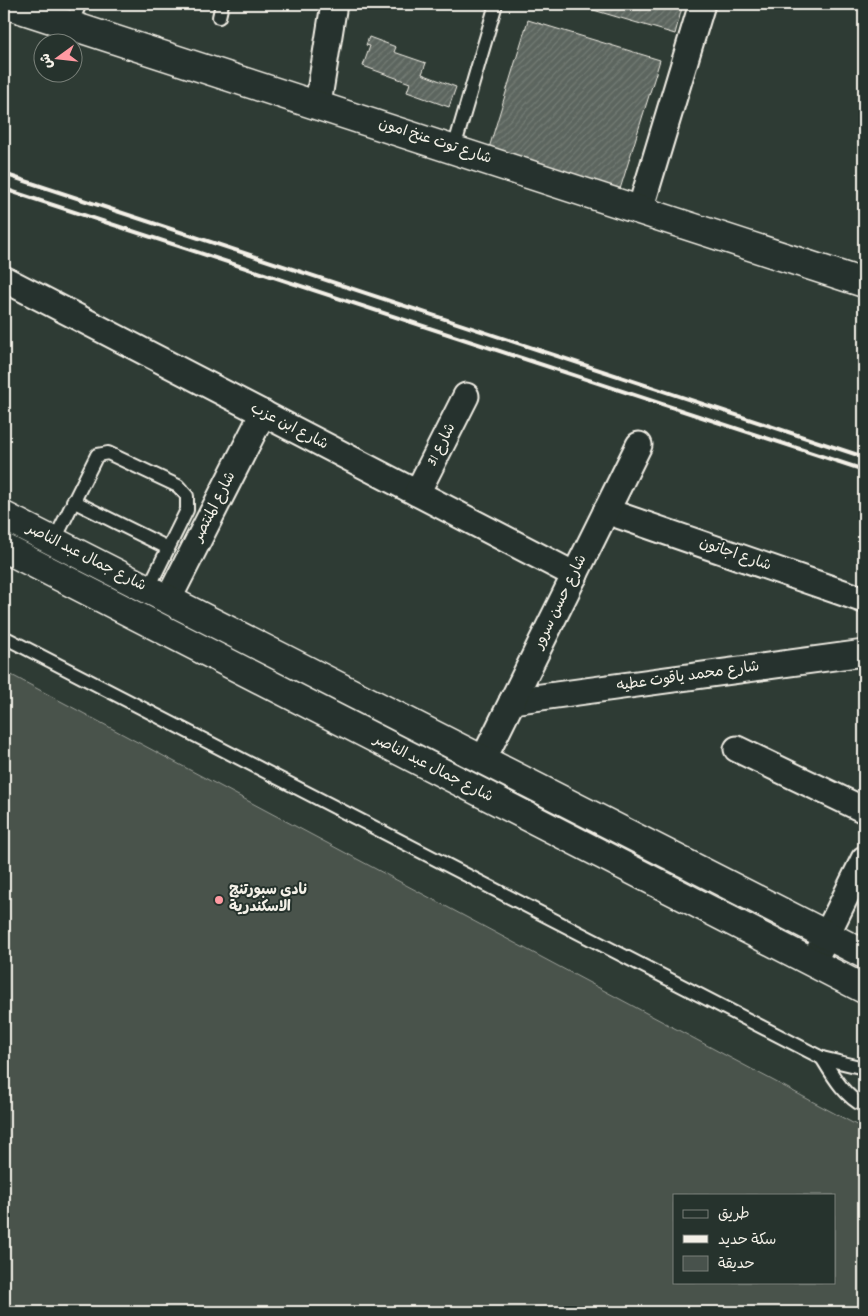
<svg xmlns="http://www.w3.org/2000/svg" width="868" height="1316" viewBox="0 0 868 1316" font-family="Dekko,'Playpen Sans Arabic',sans-serif">
<defs>
<pattern id="building-hatch" width="6" height="6" patternUnits="userSpaceOnUse" patternTransform="scale(1.25)"><rect width="6" height="6" fill="#5c655e"/><path d="M-1 1l2-2M0 6l6-6M5 7l2-2" fill="none" stroke="#747c75"/></pattern>
</defs>
<rect width="100%" height="100%" fill="#2e3b34"/>
<filter id="ink" filterUnits="userSpaceOnUse"><feTurbulence type="fractalNoise" baseFrequency=".02" numOctaves="2"/><feDisplacementMap in="SourceGraphic" scale="10" xChannelSelector="R" yChannelSelector="G"/><feConvolveMatrix kernelMatrix="1 2 1 2 8 2 1 2 1" color-interpolation-filters="sRGB"/></filter>
<g filter="url(#ink)">
<path fill="#48524c" stroke="#9ea29a" fill-rule="evenodd" d="M4 671 864 1129V1312H4ZM674 1195H834V1282H674Z"/>
<g fill="url(#building-hatch)" stroke="#f4f1e8">
<polygon points="573,4 683,4 675,34"/>
<polygon points="528,20 660,60 617,199 486,158"/>
<polygon points="369,37 396,47 394,52 426,63 422,74 456,87 449,107 407,92 410,83 363,66 370,46 366,45"/>
</g>
<g fill="none" stroke-linecap="round" stroke-linejoin="round">
<defs>
<g id="service">
<polyline points="219,17 222,4"/>
<polyline points="70,25 80,4"/>
<polyline points="454,148 496,4"/>
<polyline points="73,501 168,548"/>
<polyline points="54,541 97,455 108,453 178,486 187,496 187,510 148,589"/>
<polyline points="4,637 822,1058 864,1068"/>
<path d="M822 1058C833 1076 845 1097 864 1106"/>
</g>
<g id="minor">
<polyline points="318,104 334,4"/>
<polyline points="640,210 702,4"/>
<polyline points="4,279 575,575"/>
<polyline points="417,493 466,396"/>
<polyline points="606,511 864,600"/>
<polyline points="168,600 263,413"/>
<polyline points="512,701 864,653"/>
<polyline points="737,749 864,810"/>
<polyline points="483,760 639,445"/>
<polyline points="813,963 864,859"/>
</g>
<polyline id="tertiary" points="5,4 864,283"/>
<g id="primary">
<polyline points="4,516 864,954"/>
<polyline points="4,548 864,989"/>
</g>
</defs>
<use href="#service" stroke="#f4f1e8" stroke-width="16"/>
<use href="#minor" stroke="#f4f1e8" stroke-width="29"/>
<use href="#tertiary" stroke="#f4f1e8" stroke-width="31"/>
<use href="#primary" stroke="#f4f1e8" stroke-width="31"/>
<use href="#service" stroke="#26332d" stroke-width="12"/>
<use href="#minor" stroke="#26332d" stroke-width="25"/>
<use href="#tertiary" stroke="#26332d" stroke-width="28"/>
<use href="#primary" stroke="#26332d" stroke-width="28"/>
<g stroke="#f4f1e8" stroke-width="4">
<polyline points="4,174 864,457"/>
<polyline points="4,189 864,470"/>
</g>
</g>
</g>
<circle fill="#ff9aa2" stroke="#26332d" stroke-width="2" cx="219" cy="900" r="5"/>
<g text-anchor="middle" dominant-baseline="central" stroke-width="4" stroke-linejoin="round" paint-order="stroke">
<g font-size="15" fill="#f4f1e8" stroke="#26332d">
<text transform="translate(435 142) rotate(18)">شارع توت عنخ امون</text>
<text transform="translate(289 427) rotate(27)">شارع ابن عزب</text>
<text transform="translate(442 445) rotate(-63)">شارع 31</text>
<text transform="translate(215 507) rotate(-63)">شارع المنتصر</text>
<text transform="translate(735 555) rotate(19)">شارع اجاتون</text>
<text transform="translate(86 558) rotate(27)">شارع جمال عبد الناصر</text>
<text transform="translate(561 602) rotate(-64)">شارع حسن سرور</text>
<text transform="translate(688 677) rotate(-8)">شارع محمد ياقوت عطيه</text>
<text transform="translate(433 769) rotate(27)">شارع جمال عبد الناصر</text>
</g>
<g font-size="15" font-weight="bold" fill="#f4f1e8" stroke="#26332d" text-anchor="start">
<text x="229" y="891">نادي سبورتنج<tspan x="229" dy="17">الاسكندرية</tspan></text>
</g>
</g>
<rect width="868" height="1316" fill="none" stroke="#26332d" stroke-width="20"/>
<rect x="10" y="10" width="848" height="1296" fill="none" stroke="#f4f1e8" stroke-width="2" filter="url(#ink)"/>
<rect x="673" y="1194" width="162" height="90" fill="#26332d" stroke="#787f78"/>
<rect x="683" y="1210" width="25" height="8" fill="#26332d" stroke="#787f78"/>
<text x="718" y="1218" font-size="15" fill="#f4f1e8">طريق</text>
<rect x="683" y="1235" width="25" height="8" fill="#f4f1e8" stroke="#787f78"/>
<text x="718" y="1244" font-size="15" fill="#f4f1e8">سكة حديد</text>
<rect x="683" y="1256" width="25" height="15" fill="#48524c" stroke="#787f78"/>
<text x="718" y="1268" font-size="15" fill="#f4f1e8">حديقة</text>
<g transform="translate(58 58) rotate(255)"><circle r="24" fill="#26332d" stroke="#787f78"/>
<path d="M0-4L9 19L0 12L-9 19Z" fill="#ff9aa2"/>
<text y="-8" font-size="14" font-weight="bold" text-anchor="middle" fill="#f4f1e8">ش</text>
</g>
</svg>
